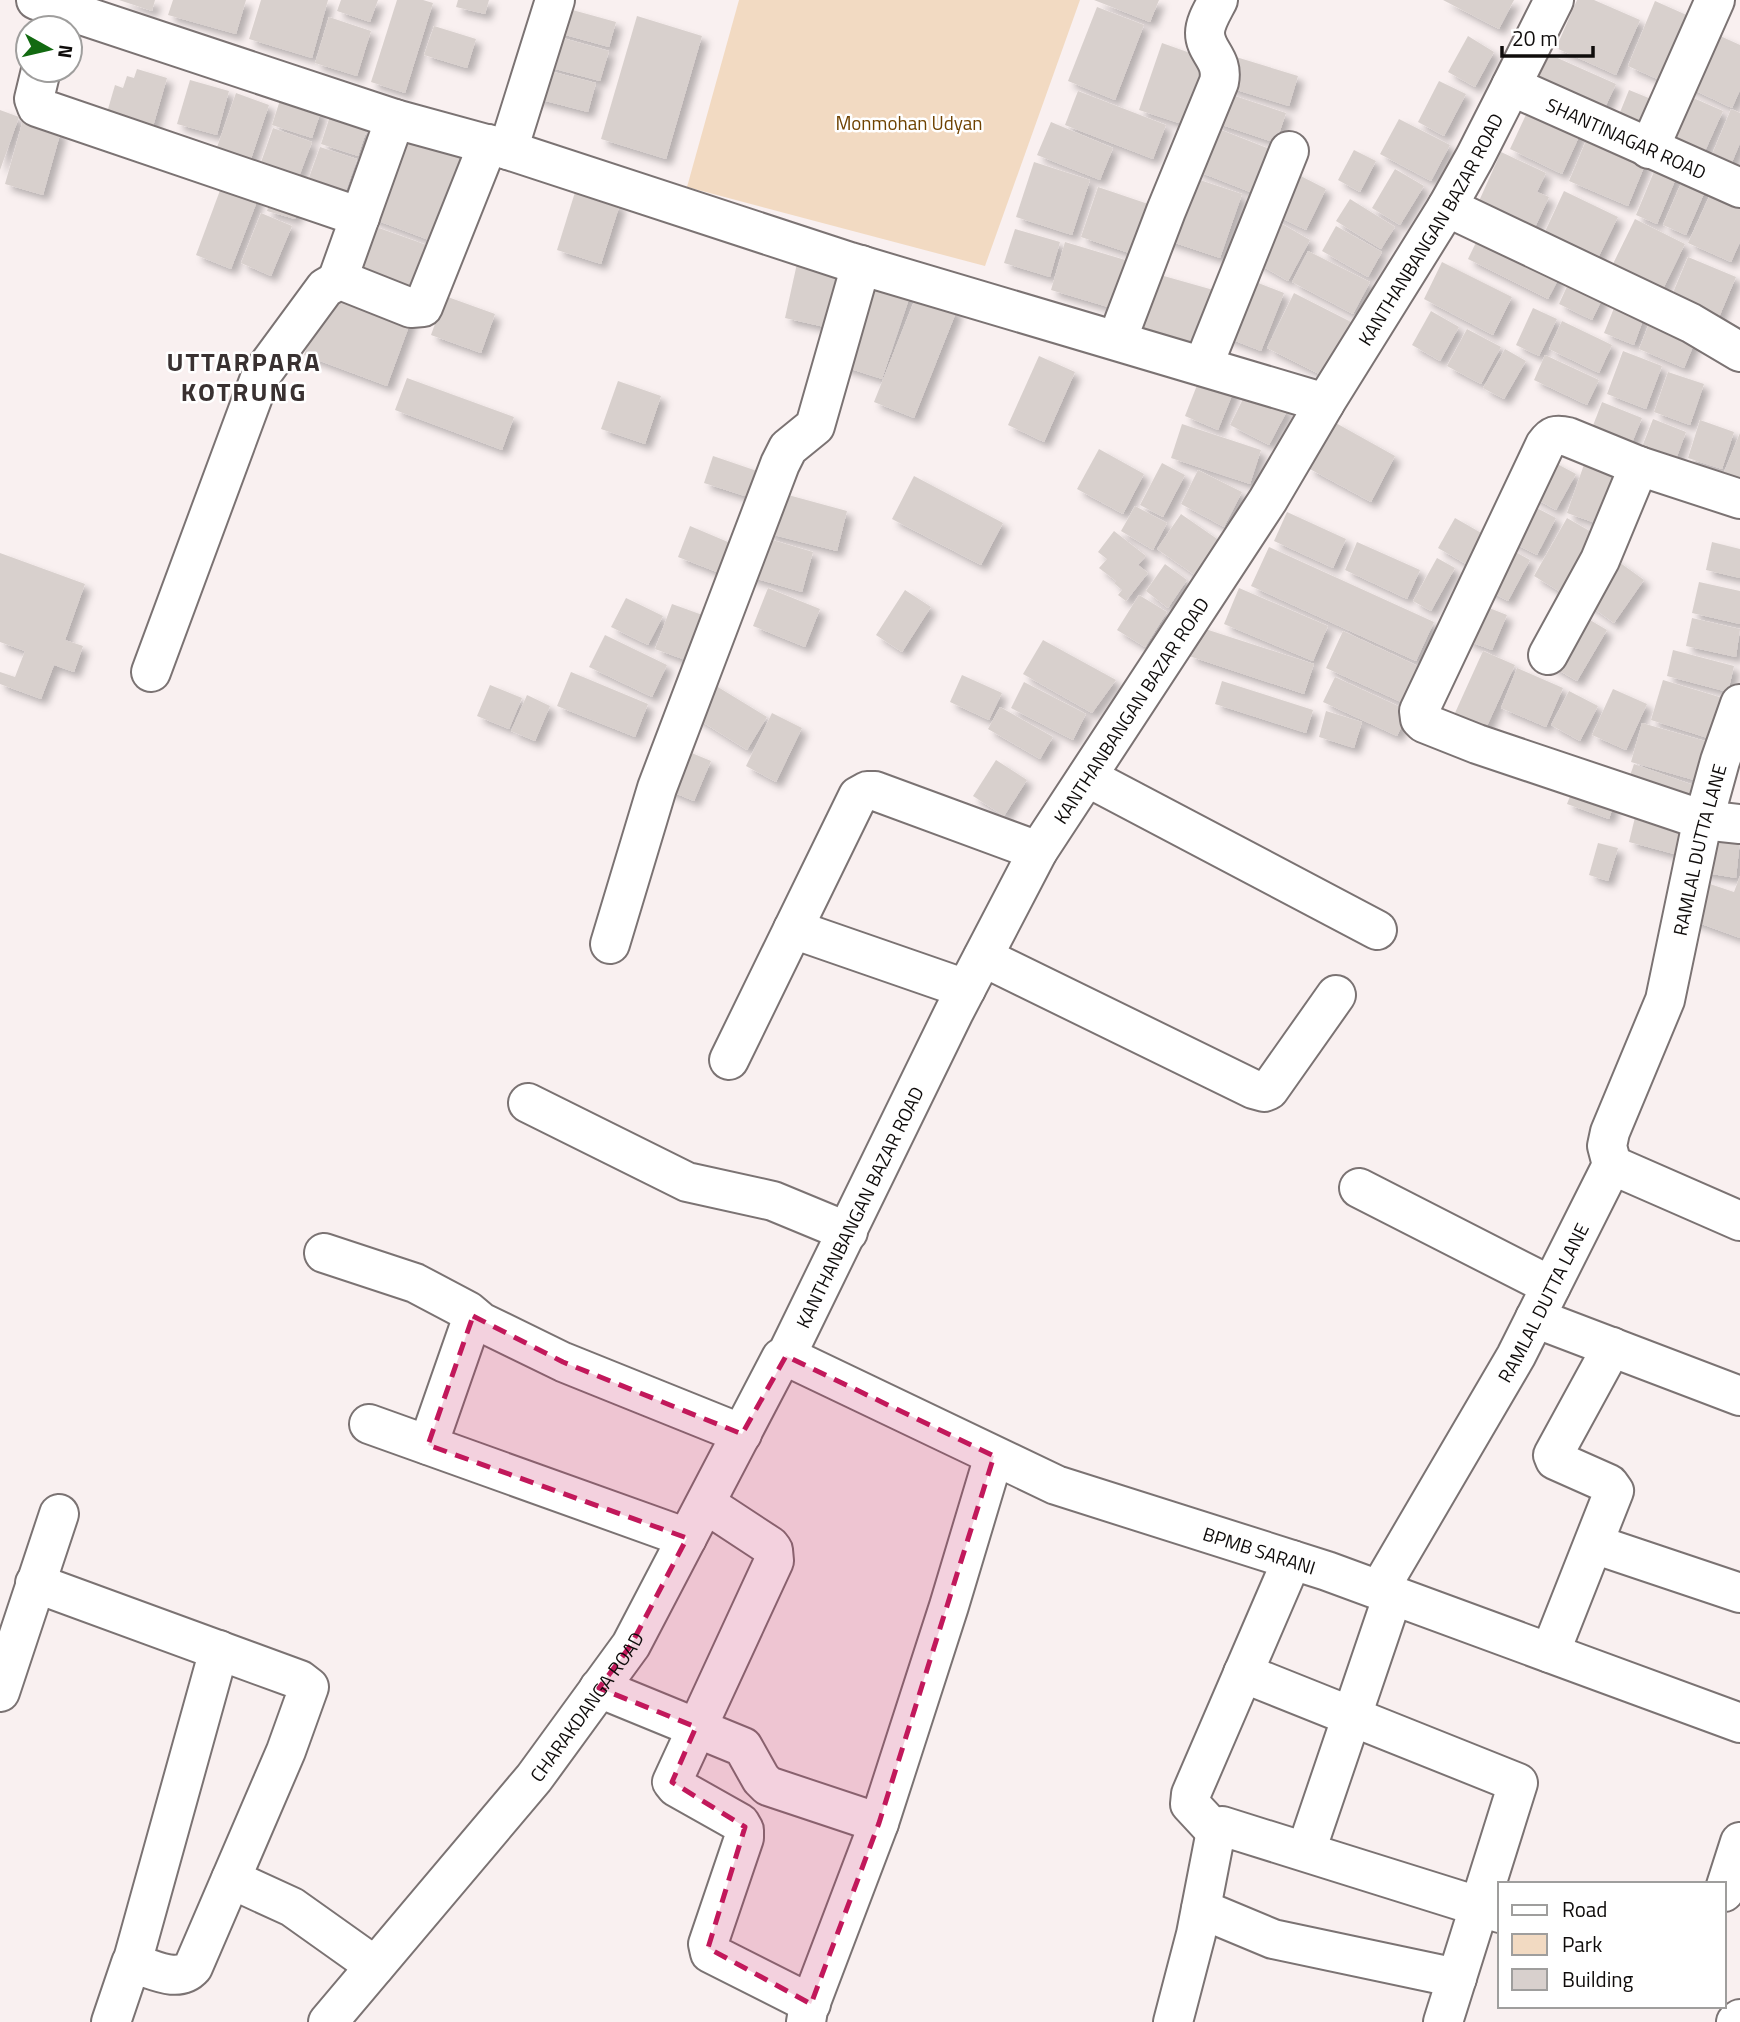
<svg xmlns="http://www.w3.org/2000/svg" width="1740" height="2022" viewBox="0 0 1740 2022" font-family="'Titillium Web',sans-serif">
<defs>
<filter id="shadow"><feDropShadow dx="6" dy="6" stdDeviation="3.5" flood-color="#0004"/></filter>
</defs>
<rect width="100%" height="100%" fill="#f9f0f0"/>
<polygon fill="#f2dac2" points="739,0 1080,0 985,266 687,187"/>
<g fill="#d8d0cd" filter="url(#shadow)">
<polygon points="119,0 155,0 152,11"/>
<polygon points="173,0 246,0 236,34 168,15"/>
<polygon points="261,0 328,0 312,58 249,39"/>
<polygon points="341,0 378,0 370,22 337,11"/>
<polygon points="397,0 423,0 433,3 405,93 371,82"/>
<polygon points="458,0 489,0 485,14 456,7"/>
<polygon points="1094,0 1159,0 1150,22"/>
<polygon points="1443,0 1514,0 1499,29"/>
<polygon points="1577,0 1594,0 1640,20 1616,75 1556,48"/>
<polygon points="1655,1 1691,17 1664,82 1628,66"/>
<polygon points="558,6 616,22 609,47 551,31"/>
<polygon points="1097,7 1144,25 1115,100 1068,81"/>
<polygon points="637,16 702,36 666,159 601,139"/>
<polygon points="329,17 371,31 357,76 315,63"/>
<polygon points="434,26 476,39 467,68 424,55"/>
<polygon points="1707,30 1740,45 1740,90 1732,108 1681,84"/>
<polygon points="552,35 609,51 600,81 544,66"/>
<polygon points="1468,36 1494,52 1475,87 1448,72"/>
<polygon points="1162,43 1207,59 1185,125 1139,110"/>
<polygon points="1544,52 1616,84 1602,114 1530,83"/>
<polygon points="1236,57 1298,76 1289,106 1227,87"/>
<polygon points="137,69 167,78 150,137 106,116 115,85 123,88 127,76 134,78"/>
<polygon points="542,69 596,83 588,112 534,98"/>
<polygon points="190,80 229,91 217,135 177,124"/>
<polygon points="1439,81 1466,94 1444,136 1418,122"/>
<polygon points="1629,90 1656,101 1643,133 1616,122"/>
<polygon points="1078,91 1166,125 1153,159 1065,125"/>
<polygon points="1223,92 1286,113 1276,143 1213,122"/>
<polygon points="236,93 269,105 249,165 215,153"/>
<polygon points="1682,93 1723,111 1701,160 1660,142"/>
<polygon points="281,97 321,111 312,138 272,125"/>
<polygon points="1531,104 1583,128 1562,174 1510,149"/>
<polygon points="1731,109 1740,113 1740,143 1728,172 1708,164"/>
<polygon points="0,110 19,117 0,170"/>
<polygon points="330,116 367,129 358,156 321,144"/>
<polygon points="1399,119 1450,145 1431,181 1380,154"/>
<polygon points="23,120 61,131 43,195 5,184"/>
<polygon points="1051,122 1113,148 1100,180 1037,155"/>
<polygon points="1211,126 1280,153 1263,197 1194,170"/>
<polygon points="273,128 312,142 297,182 259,168"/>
<polygon points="397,134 468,161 437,243 365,216"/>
<polygon points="1588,136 1647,160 1628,206 1569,181"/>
<polygon points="320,147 357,159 343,199 306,186"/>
<polygon points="1354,150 1376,161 1360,192 1338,180"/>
<polygon points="1501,152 1546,173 1537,192 1549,197 1531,236 1475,210"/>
<polygon points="1034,162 1090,180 1072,235 1016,217"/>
<polygon points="1658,162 1679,171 1657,224 1636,215"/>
<polygon points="1395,169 1424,186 1400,225 1372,208"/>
<polygon points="1289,170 1326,189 1306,230 1269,212"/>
<polygon points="1686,172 1709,182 1686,235 1663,225"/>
<polygon points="1185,175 1242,194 1220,258 1163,239"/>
<polygon points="225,177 261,191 231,269 196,255"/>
<polygon points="1714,186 1740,197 1740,242 1731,262 1688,243"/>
<polygon points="1098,187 1151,205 1135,255 1081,237"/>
<polygon points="576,189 620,204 601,264 557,250"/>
<polygon points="1564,191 1618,217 1594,266 1541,240"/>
<polygon points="272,193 300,201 295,219 267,211"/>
<polygon points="1350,199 1395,227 1381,249 1336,221"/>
<polygon points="261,213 292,226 271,276 241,263"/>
<polygon points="1270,217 1310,240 1288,281 1248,258"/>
<polygon points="1635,219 1685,244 1659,297 1609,272"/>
<polygon points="362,222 435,248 418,299 344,272"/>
<polygon points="1336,226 1382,252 1368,277 1322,251"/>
<polygon points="1483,228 1564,268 1548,299 1468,259"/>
<polygon points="1015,229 1060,242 1050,277 1004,263"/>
<polygon points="1065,242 1132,262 1118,310 1051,290"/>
<polygon points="1308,251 1370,282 1353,314 1292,282"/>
<polygon points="1688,257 1736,277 1717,322 1669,302"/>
<polygon points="798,259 841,269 829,328 785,318"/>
<polygon points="1442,262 1512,297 1493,335 1424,299"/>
<polygon points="866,271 913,287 882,379 835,364"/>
<polygon points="1146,271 1224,293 1208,349 1130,327"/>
<polygon points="1574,271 1608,287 1592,320 1559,304"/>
<polygon points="1243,277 1284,293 1261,351 1220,335"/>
<polygon points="329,287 412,318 387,386 304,355"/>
<polygon points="1294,293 1353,323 1325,377 1267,348"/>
<polygon points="917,294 957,310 914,418 874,402"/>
<polygon points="445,296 495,314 481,353 431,335"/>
<polygon points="1618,298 1647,309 1634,345 1604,333"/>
<polygon points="1533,308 1557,319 1539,356 1516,345"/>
<polygon points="1431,311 1459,327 1440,361 1412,345"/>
<polygon points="1654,311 1700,330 1684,368 1639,349"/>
<polygon points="1562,321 1612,345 1599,373 1549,349"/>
<polygon points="1467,329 1501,347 1481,384 1447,366"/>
<polygon points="1505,349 1526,361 1504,399 1483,388"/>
<polygon points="1623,351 1662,366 1646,409 1607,394"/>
<polygon points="1545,355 1599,380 1587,405 1534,380"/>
<polygon points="1039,356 1075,372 1044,442 1008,425"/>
<polygon points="1668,372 1704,384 1690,425 1654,412"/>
<polygon points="1201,375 1235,388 1218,430 1185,416"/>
<polygon points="407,378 514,417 502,450 395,410"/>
<polygon points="618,381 661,396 645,444 601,429"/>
<polygon points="1248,389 1288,409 1269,445 1230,425"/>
<polygon points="1602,402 1642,418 1625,460 1586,444"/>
<polygon points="1653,419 1686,432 1672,470 1638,457"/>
<polygon points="1700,420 1734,432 1722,469 1688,458"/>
<polygon points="1334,422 1395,456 1371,502 1308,468"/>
<polygon points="1182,424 1261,450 1250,484 1171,458"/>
<polygon points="1740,433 1740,479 1724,472"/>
<polygon points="1099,449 1144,474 1123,514 1077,489"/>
<polygon points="713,456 757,471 748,497 704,483"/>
<polygon points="1587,456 1623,469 1604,526 1567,513"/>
<polygon points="1548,459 1576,474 1556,510 1529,495"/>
<polygon points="1162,463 1185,475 1163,517 1140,505"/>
<polygon points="1198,470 1242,492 1224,527 1181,504"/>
<polygon points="914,476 1003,523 981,565 892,519"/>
<polygon points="777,492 847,511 837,551 766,533"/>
<polygon points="1523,501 1556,518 1537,555 1504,538"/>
<polygon points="1135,506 1167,523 1153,550 1121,531"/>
<polygon points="1287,512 1346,539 1333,568 1274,541"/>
<polygon points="1181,514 1220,541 1196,576 1157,549"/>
<polygon points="1455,518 1490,538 1473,568 1438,548"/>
<polygon points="1567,518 1600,537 1567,596 1534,576"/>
<polygon points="690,526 735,545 722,574 678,557"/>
<polygon points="1114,531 1146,556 1138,565 1148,573 1126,601 1118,595 1122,590 1114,583 1116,581 1099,568 1107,559 1098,552"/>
<polygon points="759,536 813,552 802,592 747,576"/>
<polygon points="1357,542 1420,570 1407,599 1345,570"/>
<polygon points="1712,542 1740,549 1740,578 1706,570"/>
<polygon points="1503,545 1530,560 1508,601 1480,586"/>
<polygon points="1269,547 1434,622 1416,661 1251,586"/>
<polygon points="0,553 85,584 65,640 83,646 74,672 54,665 41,699 0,684 0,672 15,677 25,651 0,642"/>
<polygon points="1612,557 1644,580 1614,623 1582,600"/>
<polygon points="1437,558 1455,568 1431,611 1413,601"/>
<polygon points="1165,564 1187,580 1168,608 1146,591"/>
<polygon points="1699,582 1740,591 1740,624 1692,613"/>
<polygon points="768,588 820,609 805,647 753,626"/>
<polygon points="1239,588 1328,626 1313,661 1224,624"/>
<polygon points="905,590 931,607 902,652 876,635"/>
<polygon points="1139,595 1167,612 1145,647 1117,630"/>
<polygon points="626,598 663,616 648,645 611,627"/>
<polygon points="672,604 708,617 691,662 655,649"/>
<polygon points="1479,604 1507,615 1492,650 1465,640"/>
<polygon points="1578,613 1607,630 1577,681 1548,664"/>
<polygon points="1692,618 1740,629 1736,657 1686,646"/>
<polygon points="1199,627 1314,664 1304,694 1189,656"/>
<polygon points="1343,631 1418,666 1401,702 1326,668"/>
<polygon points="605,635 667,665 652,697 589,667"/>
<polygon points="1043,640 1116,680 1092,713 1023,674"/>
<polygon points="1673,650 1734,666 1728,692 1667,676"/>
<polygon points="1483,651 1515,665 1481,739 1450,724"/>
<polygon points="1517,668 1563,688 1546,727 1501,708"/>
<polygon points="571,672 648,704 635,737 557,706"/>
<polygon points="962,675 1002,693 989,720 950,702"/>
<polygon points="1335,677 1409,711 1397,736 1323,702"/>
<polygon points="1663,680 1726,699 1714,740 1651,720"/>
<polygon points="708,681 767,717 747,750 688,713"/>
<polygon points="1222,681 1313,710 1306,733 1215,704"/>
<polygon points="1024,682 1086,714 1073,740 1011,708"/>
<polygon points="490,685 522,698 509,729 477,716"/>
<polygon points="1613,689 1647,704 1626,750 1592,735"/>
<polygon points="1569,691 1598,706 1580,741 1551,725"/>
<polygon points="527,695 550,706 535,741 511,731"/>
<polygon points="1000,707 1053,737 1040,759 988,729"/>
<polygon points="1326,711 1362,722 1354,748 1319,737"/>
<polygon points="772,713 802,728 776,782 746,766"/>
<polygon points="1642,723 1705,741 1694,780 1631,762"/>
<polygon points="677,747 711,761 694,801 660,787"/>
<polygon points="996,760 1027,780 1004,816 973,796"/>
<polygon points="1634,764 1696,786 1688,809 1626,787"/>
<polygon points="1576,781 1617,795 1609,819 1567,804"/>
<polygon points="1638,805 1687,819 1678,855 1629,842"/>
<polygon points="1701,833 1740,840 1736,878 1694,871"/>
<polygon points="1598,843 1618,848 1608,881 1589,875"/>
<polygon points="1740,876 1740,938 1685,918 1698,880 1734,892"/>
</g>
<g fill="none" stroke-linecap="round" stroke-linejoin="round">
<defs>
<g id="minor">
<polyline points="36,0 395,119 508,150 850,262 1325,403"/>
<polyline points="41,70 34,99 37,107 360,217"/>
<polyline points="1511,86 1554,0"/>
<polyline points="1649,149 1715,0"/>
<polyline points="508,150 555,0"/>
<polyline points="1447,207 1691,323 1740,352"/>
<polyline points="337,281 395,119"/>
<path d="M1117 340 1166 211 1219 82C1224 59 1205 52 1205 33 1205 22 1213 10 1218 0"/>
<polyline points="1203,366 1289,151"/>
<path d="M1740 499 1639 466 1568 437C1556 434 1552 435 1545 445L1419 711 1420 719 1424 723 1477 744 1703 820 1740 824"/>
<polyline points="1548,655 1600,560 1639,466"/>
<polyline points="151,672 261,375 325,288 337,281 343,281 411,308 423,307 488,144"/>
<polyline points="1087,777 1377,930"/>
<polyline points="793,929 966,989"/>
<polyline points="610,944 657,788 780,464 788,448 815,426 861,265"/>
<polyline points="983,957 1253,1089 1264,1092 1269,1090 1336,995"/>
<polyline points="729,1060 858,796 867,791 875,791 1038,851"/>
<polyline points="528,1103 687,1182 773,1201 848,1232"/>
<polyline points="1612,1165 1740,1221"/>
<polyline points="1359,1188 1551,1286"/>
<polyline points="324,1253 415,1283 468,1311 481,1322 563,1362 742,1434"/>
<polyline points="1535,1318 1740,1396"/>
<path id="s1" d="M786 1356 954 1012 1038 851 1268 500 1325 403 1447 207 1475 157 1511 86 1740 188"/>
<polyline points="369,1424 687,1538"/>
<polyline points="428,1445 473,1316"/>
<polyline points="706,1504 770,1546 773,1550 774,1561 672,1782 676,1787 740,1823 744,1830 744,1838 708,1944 710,1953 811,2004"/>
<polyline points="1594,1544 1740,1593"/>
<path d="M35 1583 300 1680 309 1687 286 1751 193 1967C177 1985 150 1967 131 1963L111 2022"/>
<path id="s2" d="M1379 1590 1516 1356 1612 1165 1607 1146 1610 1132 1665 1000 1699 837 1720 761 1740 704"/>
<polyline points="1550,1653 1614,1491 1609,1484 1555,1460 1553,1455 1612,1347"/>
<polyline points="1243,1673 1518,1783 1443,2022"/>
<polyline points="599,1688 743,1747 761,1779 768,1786 879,1823"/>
<polyline points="0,1692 59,1514"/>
<polyline points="1216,1832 1190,1804 1191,1794 1292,1560"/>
<polyline points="1306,1851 1393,1595"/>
<polyline points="231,1879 292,1907 375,1966"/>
<polyline points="1724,1892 1740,1842"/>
<polyline points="1201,1909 1273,1939 1457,1978"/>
<polyline points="132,1963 219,1650"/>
<path id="s3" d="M328 2022 534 1778 631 1645 781 1358 786 1356 1056 1485 1327 1571 1740 1723"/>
<polyline points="806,2022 808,2010 879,1823 949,1606 994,1456"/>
<polyline points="1173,2022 1196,1934 1215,1836 1222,1826 1500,1913"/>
<polyline points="1736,2022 1740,2019"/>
</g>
</defs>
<use href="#minor" stroke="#7b7373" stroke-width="42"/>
<use href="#minor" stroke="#fff" stroke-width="38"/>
</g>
<path fill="#c2185b" fill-opacity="0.2" stroke="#c2185b" stroke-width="5" stroke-dasharray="14 9" stroke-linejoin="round" d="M473 1316 563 1362 742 1434 786 1356 994 1456 879 1823 811 2004 708 1948 745 1827 672 1782 696 1727 599 1688 631 1645 687 1538 428 1445Z"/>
<g text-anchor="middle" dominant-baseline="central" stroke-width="5" stroke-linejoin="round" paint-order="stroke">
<g font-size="19" fill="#6f4200" stroke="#fff">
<text x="909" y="122">Monmohan Udyan</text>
</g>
<g font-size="19" fill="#0f0c0b" stroke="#fff">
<text stroke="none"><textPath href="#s1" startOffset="1591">SHANTINAGAR ROAD</textPath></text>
<text stroke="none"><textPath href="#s1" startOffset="1300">KANTHANBANGAN BAZAR ROAD</textPath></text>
<text stroke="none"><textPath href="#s1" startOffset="733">KANTHANBANGAN BAZAR ROAD</textPath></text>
<text stroke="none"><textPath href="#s2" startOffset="816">RAMLAL DUTTA LANE</textPath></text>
<text stroke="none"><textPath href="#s1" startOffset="166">KANTHANBANGAN BAZAR ROAD</textPath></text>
<text stroke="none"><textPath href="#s2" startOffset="331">RAMLAL DUTTA LANE</textPath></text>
<text stroke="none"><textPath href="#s3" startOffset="1326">BPMB SARANI</textPath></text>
<text stroke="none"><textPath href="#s3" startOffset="408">CHARAKDANGA ROAD</textPath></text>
</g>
<g font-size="26" font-weight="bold" letter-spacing="2" fill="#393131" stroke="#fff">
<text x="244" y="361">UTTARPARA<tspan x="244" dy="30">KOTRUNG</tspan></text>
</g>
</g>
<rect x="1498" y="1882" width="228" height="126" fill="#ffffff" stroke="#9f9e9d" stroke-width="2"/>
<rect x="1512" y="1905" width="35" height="10" fill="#ffffff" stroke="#9f9e9d" stroke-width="2"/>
<text x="1562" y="1917" font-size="21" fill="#0f0c0b">Road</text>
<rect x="1512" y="1934" width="35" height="21" fill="#f2dac2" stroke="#9f9e9d" stroke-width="2"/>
<text x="1562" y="1952" font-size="21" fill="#0f0c0b">Park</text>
<rect x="1512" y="1969" width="35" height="21" fill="#d8d0cd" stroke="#9f9e9d" stroke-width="2"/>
<text x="1562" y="1987" font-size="21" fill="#0f0c0b">Building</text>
<g transform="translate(49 49) rotate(98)"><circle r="33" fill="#ffffff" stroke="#9f9e9d" stroke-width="2"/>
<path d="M0-5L12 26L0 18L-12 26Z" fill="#126a11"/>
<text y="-10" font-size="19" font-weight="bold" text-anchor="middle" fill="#0f0c0b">N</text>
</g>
<path d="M1502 46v10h91v-10" fill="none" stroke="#0f0c0b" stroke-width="3.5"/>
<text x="1512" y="46" font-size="21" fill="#0f0c0b" stroke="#ffffff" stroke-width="5" paint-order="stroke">20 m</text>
</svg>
